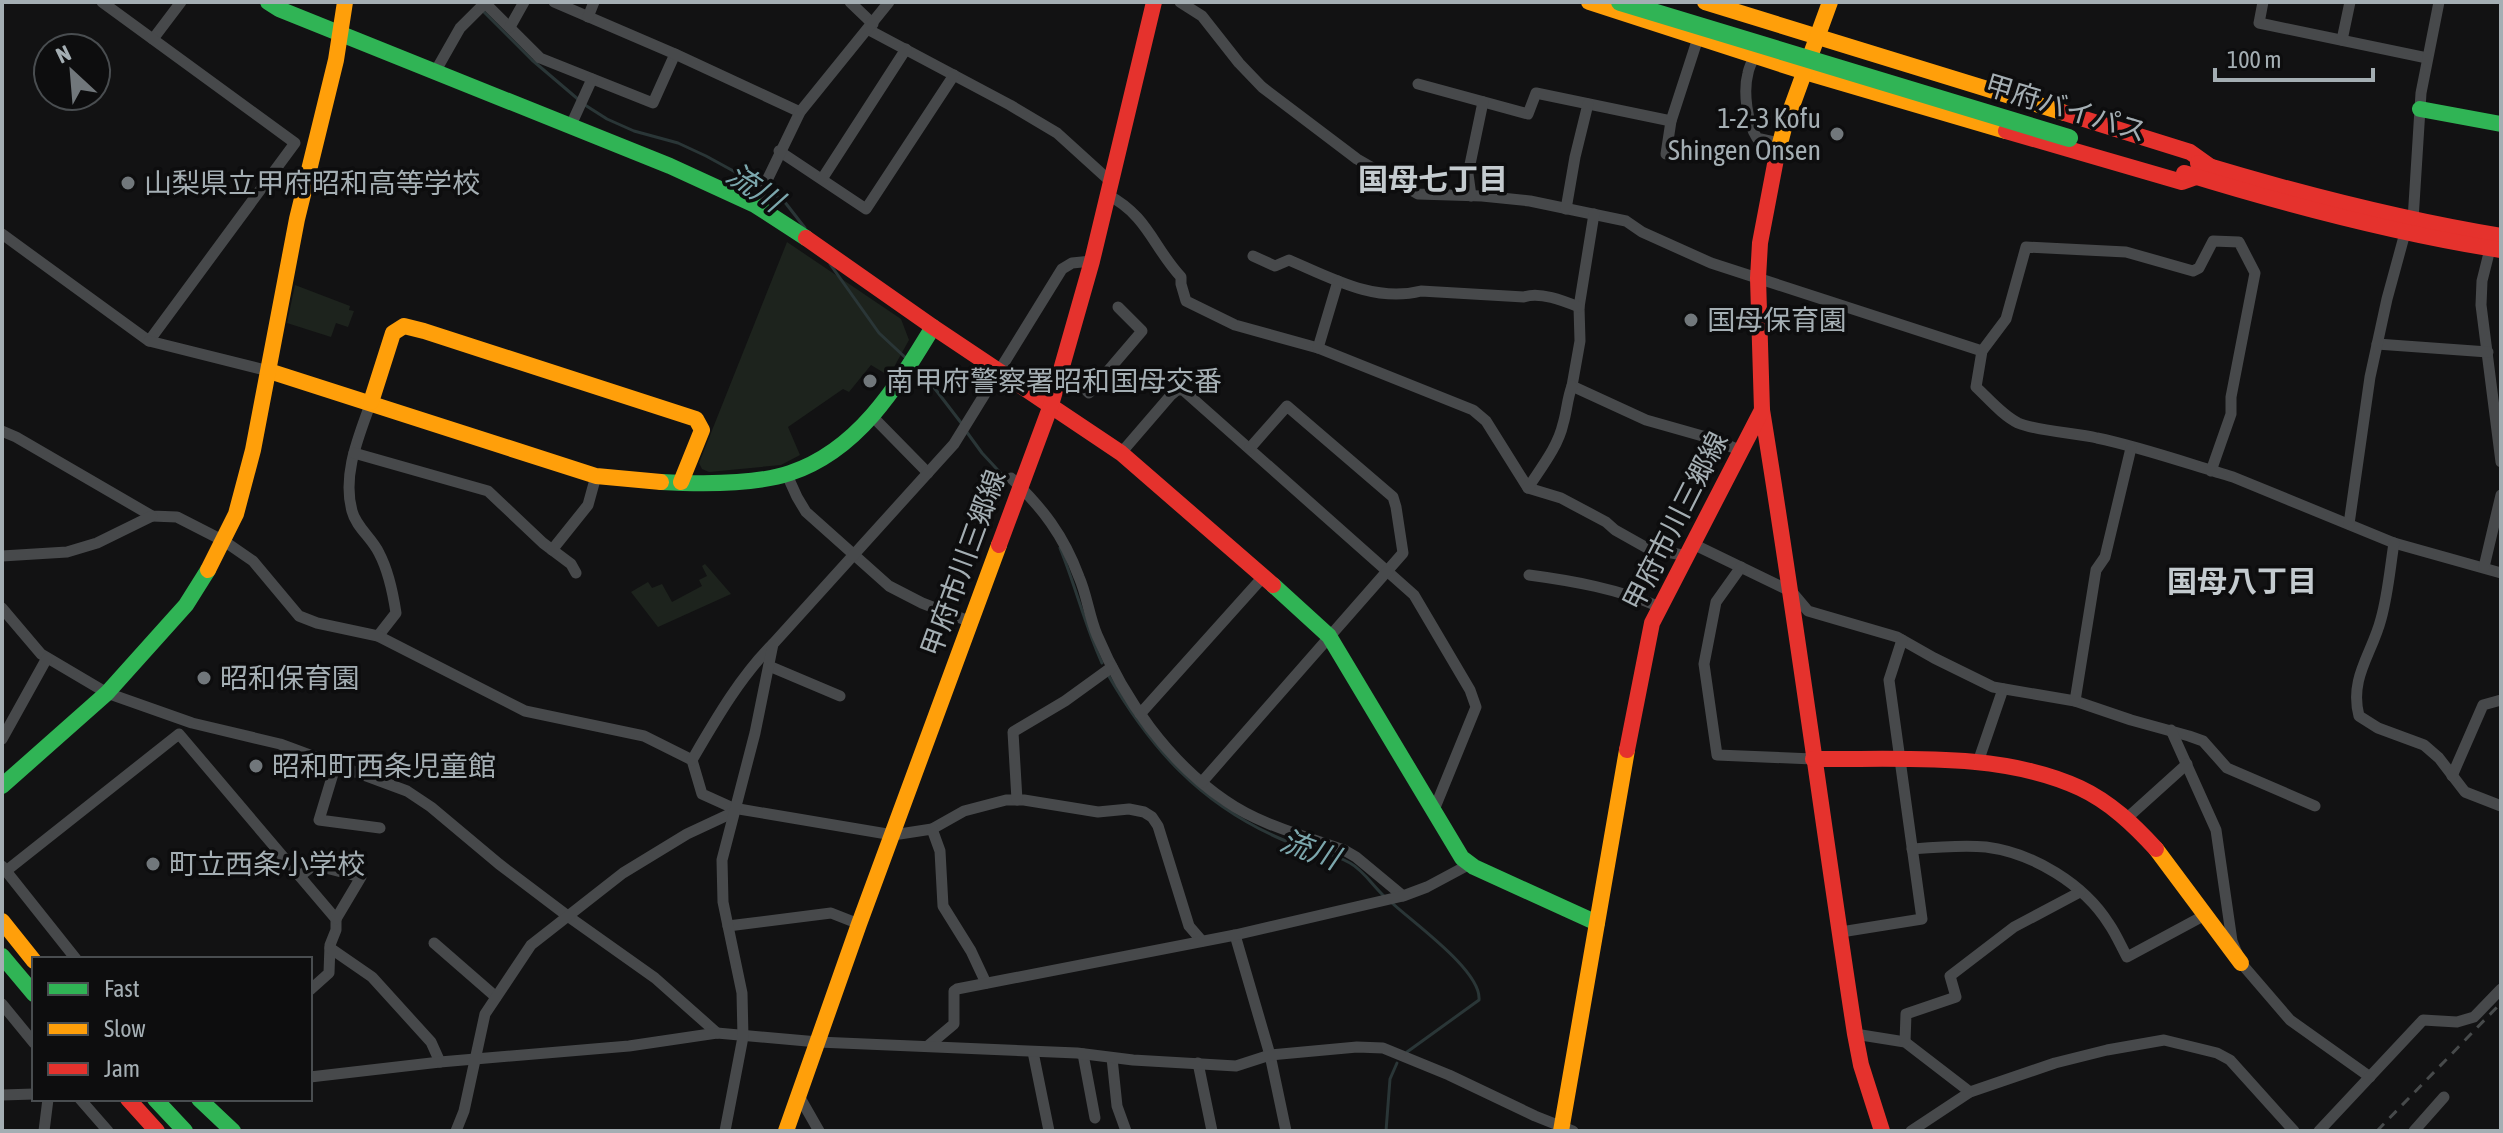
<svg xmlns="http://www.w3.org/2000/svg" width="2503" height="1133" viewBox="0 0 2503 1133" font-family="'Asap Condensed','Noto Sans JP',sans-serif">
<rect width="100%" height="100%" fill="#121213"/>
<g fill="#1d231d">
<polygon points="787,242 901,319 909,340 889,376 871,365 849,392 843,389 788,427 800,455 781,465 709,472 702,469 699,463"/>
<polygon points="295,285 350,306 349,310 354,311 348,327 336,323 331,337 287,323"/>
<polygon points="705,564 731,594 658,627 631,592 648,582 652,588 662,584 672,602 702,586 699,580 707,576 702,566"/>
</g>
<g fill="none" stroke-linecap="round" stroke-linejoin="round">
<g stroke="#2a3637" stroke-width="3">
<polyline points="482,10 532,60 579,100"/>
<polyline points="585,105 607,119 634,131 678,143 706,156 759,185"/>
<polyline points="765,189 784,201 805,228"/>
<polyline points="830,264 879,333 908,360"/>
<polyline points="916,368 929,381 962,424"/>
<polyline points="966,431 982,453 1007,480"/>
<path d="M1060 548C1076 587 1085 626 1102 663"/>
<path d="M1107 673C1150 748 1200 804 1281 839 1303 849 1329 851 1350 863 1363 870 1374 887 1385 897"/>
<path d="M1391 902C1412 922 1482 971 1479 1000L1407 1052"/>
<polyline points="1386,1131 1390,1079 1397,1063"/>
</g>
<g stroke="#47494b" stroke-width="11">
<polyline points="484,2 540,58 653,103 675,54"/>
<polyline points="554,2 675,54 800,112"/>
<polyline points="850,2 873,24"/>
<polyline points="1180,2 1202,16 1239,63 1262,87 1357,159 1418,194 1482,196 1530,201 1626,221 1642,232 1711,263 1982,351"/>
<polyline points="2263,2 2259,23 2427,58"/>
<polyline points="588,17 594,2"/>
<polyline points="510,27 524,2"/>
<polyline points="869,30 1010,105 1057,133 1111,182"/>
<polyline points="153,39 181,2"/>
<polyline points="2342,40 2350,2"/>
<path d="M1755 54C1753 60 1749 67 1748 73 1743 91 1747 123 1757 138L1779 143"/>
<polyline points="435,72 460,28 485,3"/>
<polyline points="1418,84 1528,114 1536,93 1671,121"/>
<polyline points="571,125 592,79"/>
<polyline points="779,151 866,209 954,75"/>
<polyline points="1685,156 1666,154 1671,121 1698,38"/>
<polyline points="822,179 906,49"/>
<path d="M1108 195C1148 216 1153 247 1181 277V284L1186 301 1235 325 1318 348 1473 410 1486 421 1528 488 1561 498 1606 522 1615 530 1647 548 1687 556"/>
<polyline points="1471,196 1468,174 1483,102"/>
<polyline points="755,205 800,112 889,2"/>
<polyline points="1566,209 1575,157 1588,104"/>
<polyline points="1594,214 1579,307 1580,341 1572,386 1646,420 1706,437 1742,451"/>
<polyline points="2413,220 2421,93 2439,2"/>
<polyline points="2,234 149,341 295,143 102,2"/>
<polyline points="2490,249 2482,281 2481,305 2501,462"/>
<path d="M1253 256 1275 266 1289 260C1331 278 1375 303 1421 291L1524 297C1539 291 1564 301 1579 307"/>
<polyline points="149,341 269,371"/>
<polyline points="2377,344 2488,352"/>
<polyline points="1318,348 1338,281"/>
<polyline points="1062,367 1089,393 1142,331 1118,307"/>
<path d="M371 402C359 436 342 474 352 511 356 527 372 538 379 553 388 570 393 593 396 613L378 636"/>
<polyline points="873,417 928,473"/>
<polyline points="2,431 16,437 152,516 177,517 224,541 253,561 299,616 317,623 378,636 525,711 644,736 692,760 702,794 733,808 893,835 932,829 964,811 1006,800 1024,800 1098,812 1129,809 1144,812 1152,817 1158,826 1189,926 1202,941"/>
<polyline points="354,453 488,491 543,543 571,564 576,573"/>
<polyline points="1121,453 1171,395 1177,390 1183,390 1414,595 1470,690 1476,707 1434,810"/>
<path d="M2211 471 2231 414V397L2255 273 2239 242 2213 241 2199 268 2193 271 2126 252 2026 247 2006 319 1982 351 1976 387C1989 399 2002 415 2018 423 2036 431 2076 433 2097 438 2141 447 2189 464 2233 477L2394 543 2501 573"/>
<polyline points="787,475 797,497 806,512 889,586 922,603 971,622"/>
<path d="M1011 478C1042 507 1064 536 1079 577 1087 595 1089 616 1097 635 1124 699 1168 762 1226 801 1260 825 1305 836 1344 850L1356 857 1403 896"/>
<path d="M1528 488C1540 469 1558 447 1563 424 1567 411 1567 399 1572 386"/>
<polyline points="2349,524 2370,377 2387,299 2405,233"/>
<path d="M2394 543C2390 568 2388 594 2381 619 2372 654 2349 678 2359 716L2378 728 2424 745 2439 758 2465 792 2501 806"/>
<polyline points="1693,544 1792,592 1808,611 1897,637 1934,658 1993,687 2075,701 2131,720 2189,736 2203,741 2227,768 2315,806"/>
<polyline points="552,550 588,505 596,476"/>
<polyline points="2,556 67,552 97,543 152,516"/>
<polyline points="1741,567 1716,602 1704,664 1717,755 1813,759"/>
<polyline points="2484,567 2501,495"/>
<path d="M1529 575C1574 581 1618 589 1660 607"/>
<polyline points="2,608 41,654 107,693 192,723 280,744 407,791 431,807 499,864 569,917 655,978 717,1033"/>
<polyline points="769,666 840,696"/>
<polyline points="2075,701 2096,570 2105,557 2131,448"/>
<polyline points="1140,714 1263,577"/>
<polyline points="2171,730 2216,830 2232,941 2241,963 2290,1020 2370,1077"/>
<polyline points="2,739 47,658"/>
<path d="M692 760C716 719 740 677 773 644"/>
<polyline points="1978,762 2003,689"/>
<polyline points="336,764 319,820 380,828"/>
<polyline points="2452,776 2483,705 2501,700"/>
<polyline points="1202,782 1403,553 1396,507 1393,497 1287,406 1250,448"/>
<polyline points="1017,800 1013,732 1065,701 1112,667"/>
<polyline points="2126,819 2187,764"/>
<polyline points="932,829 940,851 943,906 971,951 986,983"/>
<path d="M1912 849C1937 847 1961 845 1986 847 2033 853 2084 884 2109 924 2116 934 2121 946 2127 957L2205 915"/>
<polyline points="2,866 76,959"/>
<polyline points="6,871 179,734 336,919 336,930 330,945 329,973 310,990"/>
<polyline points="300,876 314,865 361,877 336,919"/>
<polyline points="728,926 831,913 859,924"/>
<polyline points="1841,932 1922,919 1889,680 1902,640"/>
<polyline points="1235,935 1270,1055 1286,1131"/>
<polyline points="434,943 496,997"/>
<polyline points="330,948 372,977 431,1042 440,1062"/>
<polyline points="2,1004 34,1043"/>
<polyline points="1855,1034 1905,1042 1970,1092"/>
<polyline points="1905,1042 1906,1014 1956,997 1950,976 2014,927 2080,892"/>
<polyline points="929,1045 954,1024 954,991 957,989 1235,935 1403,896 1427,887 1470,864"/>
<polyline points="1033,1052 1049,1131"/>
<polyline points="1083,1054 1095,1118"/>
<polyline points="1112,1058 1117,1106 1126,1131"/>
<polyline points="1198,1063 1212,1131"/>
<polyline points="310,1077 440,1062 629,1046 717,1033 818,1042 1077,1053 1133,1060 1236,1066 1270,1055 1357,1047 1383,1048 1449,1075 1535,1116 1573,1131"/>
<polyline points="2,1095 34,1094"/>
<polyline points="799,1096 819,1131"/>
<polyline points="80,1099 108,1131"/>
<polyline points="44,1131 48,1099"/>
<polyline points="456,1131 464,1111 485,1014 531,945 623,873 687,834 732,813"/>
<polyline points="725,1131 743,1037 742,993 723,902 722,860 755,733 773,644 954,444 1062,269 1072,263 1092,261"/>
<polyline points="1911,1131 1970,1092 2055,1063 2107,1050 2164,1040 2217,1053 2230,1060 2294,1131"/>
<polyline points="2319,1131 2423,1020 2457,1022 2474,1017 2501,989"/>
<polyline points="2414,1131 2444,1097"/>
</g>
<g stroke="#30b455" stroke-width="16">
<polyline points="268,2 279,9 670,166 755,205 806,238"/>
<polyline points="2420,109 2501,124"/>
<path d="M661 482C698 484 755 485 790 473 859 450 897 386 933 327"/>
<polyline points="1273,585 1329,636 1462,858 1474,867 1597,923"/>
<polyline points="2,786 107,693 186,605 208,570"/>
<polyline points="2,956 34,994"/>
<polyline points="155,1099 185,1131"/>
<polyline points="199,1099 233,1131"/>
</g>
<g stroke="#ff9f0a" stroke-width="16">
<polyline points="1589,2 1805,72 2006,131"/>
<polyline points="1705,2 2065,113"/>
<polyline points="1776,159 1784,128 1830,2"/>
<polyline points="269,371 596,476 661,482"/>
<polyline points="371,402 393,333 404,326 424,331 696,419 702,430 681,482"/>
<polyline points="208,570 236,514 253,450 297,219 336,60 345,2"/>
<polyline points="2156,849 2241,963"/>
<polyline points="2,921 34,961"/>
<polyline points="786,1131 859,924 999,545"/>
<polyline points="1561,1131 1627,750"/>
</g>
<g stroke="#e5322d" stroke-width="16">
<polyline points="2065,113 2190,152 2211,167"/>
<polyline points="2006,131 2182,182 2196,177"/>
<path d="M2198 163C2298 193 2398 219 2501 236"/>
<path d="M2184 173C2288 205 2393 233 2501 250"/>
<polyline points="806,238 933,327 1121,453 1273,585"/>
<path d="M1762 410C1796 618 1823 826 1855 1034L1861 1065 1882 1131"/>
<polyline points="999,545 1051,405 1092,261 1154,2"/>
<polyline points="1627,750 1652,623 1762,410 1758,278 1760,243 1776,159"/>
<path d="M1813 759C1898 760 2001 751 2080 788 2110 802 2134 825 2156 849"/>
<polyline points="128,1099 157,1131"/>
</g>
<polyline stroke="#474a4b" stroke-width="3" stroke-dasharray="10 8" stroke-linecap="butt" points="2377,1131 2501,1003"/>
<polyline stroke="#30b455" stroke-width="18" points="1620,2 2069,138"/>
</g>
<g fill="#71777b" stroke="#0d0d0e" stroke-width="3">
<circle cx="1837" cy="134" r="8"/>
<circle cx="128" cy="183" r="8"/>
<circle cx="1691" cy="320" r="8"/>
<circle cx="870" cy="381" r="8"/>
<circle cx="204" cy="678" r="8"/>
<circle cx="256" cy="766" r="8"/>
<circle cx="153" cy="864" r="8"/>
</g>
<g text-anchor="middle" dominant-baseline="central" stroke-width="7" stroke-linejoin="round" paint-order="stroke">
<g font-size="28" fill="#a4aeb3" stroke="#0d0d0e">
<text transform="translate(2066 108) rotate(17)">甲府バイパス</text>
<text transform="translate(1675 521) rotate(-63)">甲府市川三郷線</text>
<text transform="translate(963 563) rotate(-70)">甲府市川三郷線</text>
</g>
<g font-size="28" fill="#a4aeb3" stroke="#0d0d0e" text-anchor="start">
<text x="1821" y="118" text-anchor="end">1-2-3 Kofu<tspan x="1821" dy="32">Shingen Onsen</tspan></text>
<text x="144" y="183">山梨県立甲府昭和高等学校</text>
<text x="1707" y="320">国母保育園</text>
<text x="886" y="381">南甲府警察署昭和国母交番</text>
<text x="220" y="678">昭和保育園</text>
<text x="272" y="766">昭和町西条児童館</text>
<text x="169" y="864">町立西条小学校</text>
</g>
<g font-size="30" font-weight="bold" fill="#c4cbcf" stroke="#0d0d0e">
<text x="1433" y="179">国母七丁目</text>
<text x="2242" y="581">国母八丁目</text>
</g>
<g font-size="30" font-style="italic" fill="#7ca7ad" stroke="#0d0d0e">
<text transform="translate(755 187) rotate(34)">流川</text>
<text transform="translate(1310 849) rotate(20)">流川</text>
</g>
</g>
<rect width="2503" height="1133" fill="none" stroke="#a4aeb3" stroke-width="8"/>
<rect x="32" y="957" width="280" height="144" fill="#0d0d0e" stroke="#494d50" stroke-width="2"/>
<rect x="48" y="983" width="40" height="12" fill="#30b455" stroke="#494d50" stroke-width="2"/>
<text x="104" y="997" font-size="24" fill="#a4aeb3">Fast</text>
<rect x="48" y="1023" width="40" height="12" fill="#ff9f0a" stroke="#494d50" stroke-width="2"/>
<text x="104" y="1037" font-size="24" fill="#a4aeb3">Slow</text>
<rect x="48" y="1063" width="40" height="12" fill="#e5322d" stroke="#494d50" stroke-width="2"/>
<text x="104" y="1077" font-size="24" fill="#a4aeb3">Jam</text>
<g transform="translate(72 72) rotate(334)"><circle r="38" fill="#0d0d0e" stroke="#494d50" stroke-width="2"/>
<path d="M0-6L14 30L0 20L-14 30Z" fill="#71777b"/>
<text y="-12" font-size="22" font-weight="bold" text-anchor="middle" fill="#a4aeb3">N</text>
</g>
<path d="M2215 68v12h158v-12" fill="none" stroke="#a4aeb3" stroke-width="4"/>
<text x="2227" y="68" font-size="24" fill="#a4aeb3" stroke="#0d0d0e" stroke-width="6" paint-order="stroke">100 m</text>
</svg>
